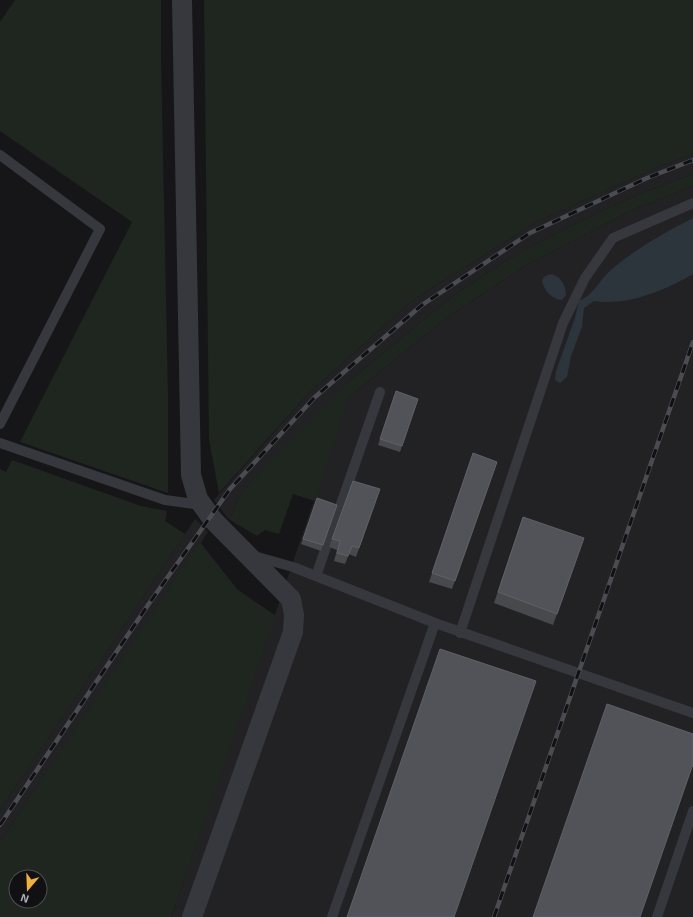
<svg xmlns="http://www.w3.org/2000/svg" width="693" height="917" viewBox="0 0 693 917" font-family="'Exo 2',sans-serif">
<rect width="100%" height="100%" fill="#161618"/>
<g fill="#222225">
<polygon points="693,154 693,174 637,195 566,228 504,262 450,298 349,381 239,497 230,520 227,517 214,500 309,393 413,300 536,222 660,166"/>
<polygon points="693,186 693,917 171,917 350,396 445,319 525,266 632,210"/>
<polygon points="195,519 208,532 0,842 0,810"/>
</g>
<g fill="#1e261f" fill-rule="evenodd">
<polygon points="15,0 161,0 161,55 168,396 168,493 20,442 132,222 0,131 0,22"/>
<polygon points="204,0 693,0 693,154 660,166 536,222 413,300 309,393 219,493 209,440"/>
<polygon points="693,174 693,186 632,210 525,266 445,319 350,396 315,501 293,494 279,534 265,530 257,536 230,520 239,497 264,467 349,381 450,298 504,262 566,228 637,195"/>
<polygon points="12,460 141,506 167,511 165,521 185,534 0,810 0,469 6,472"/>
<path d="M200 542 237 589 276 616 171 917H0V842ZM16 877H40V901H16Z"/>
</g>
<g fill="#2c353c">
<path d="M693 218V274C664 291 627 306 594 301L584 308 582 327 571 356 567 377 560 383 555 380 556 371 575 318 579 301C594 295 599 280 612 269 637 248 664 233 693 218Z"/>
<path d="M550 274C561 276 565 284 566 295L562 300C552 300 544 290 542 281L544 277Z"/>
</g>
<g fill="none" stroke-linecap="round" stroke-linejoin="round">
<g stroke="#37383d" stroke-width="10">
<polyline points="0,155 100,229 0,424"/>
<polyline points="0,443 165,500 202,505"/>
<polyline points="254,556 293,567 435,623 332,917"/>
<polyline points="316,576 380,392"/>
<polyline points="435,623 693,713"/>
<polyline points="460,633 563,323 585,278 613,238 693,203"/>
<polyline points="657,917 693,811"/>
</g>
<polyline stroke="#37383d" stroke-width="20" points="182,0 191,475 198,499 213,520 291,599 294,615 293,632 192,917"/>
<defs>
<g id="rail">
<polyline points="0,825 148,605 230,489 315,397 422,305 530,233 647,178 693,160"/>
<polyline points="494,917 693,342"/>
</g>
</defs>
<use href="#rail" stroke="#4a4c52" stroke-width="4.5"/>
<use href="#rail" stroke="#111113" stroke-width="3" stroke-dasharray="9" stroke-linecap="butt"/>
</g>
<g fill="#47494d">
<polygon points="396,391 418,399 400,452 378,445"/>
<polygon points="473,453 497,462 452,589 429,582"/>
<polygon points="353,481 380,489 356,557 349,554 345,564 334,561 337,550 329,547"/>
<polygon points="317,498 337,505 321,551 301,544"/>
<polygon points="519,528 584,538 553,625 494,603"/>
</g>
<g fill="#525359" stroke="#5f6168">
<polygon points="396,391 418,399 402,446 380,439"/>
<polygon points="473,453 497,462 455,581 432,573"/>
<polygon points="353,481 380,489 359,548 352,546 348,556 337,553 340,541 332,539"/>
<polygon points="317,498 337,505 323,545 303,539"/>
<polygon points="523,517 584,538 557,614 498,592"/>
<polygon points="440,649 536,681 454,917 347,917"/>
<polygon points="607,704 693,734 693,764 640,917 533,917"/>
</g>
<g transform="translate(28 889) rotate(199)"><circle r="19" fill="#111113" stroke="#4d4f55"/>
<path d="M0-3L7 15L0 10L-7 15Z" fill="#f2b134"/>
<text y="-6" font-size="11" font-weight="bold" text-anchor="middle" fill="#a8adb8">N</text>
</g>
</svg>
